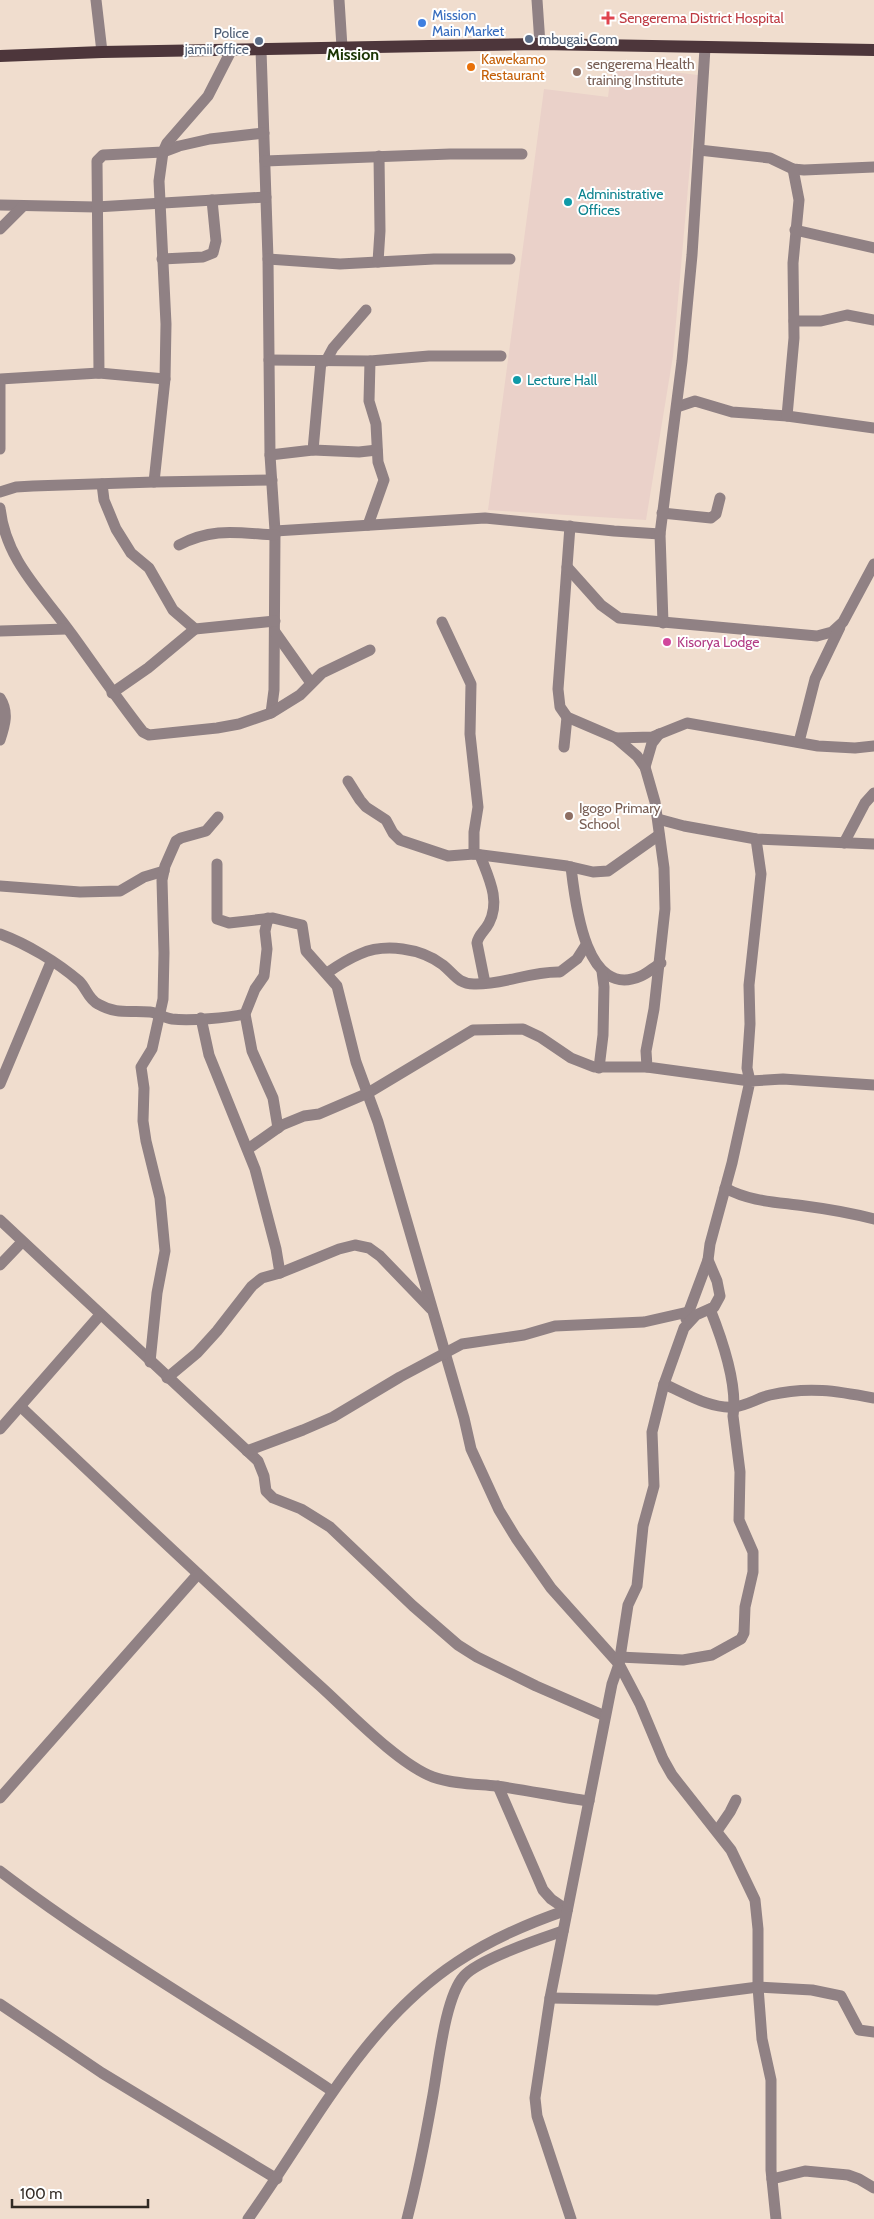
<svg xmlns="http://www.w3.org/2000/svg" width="874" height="2219" viewBox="0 0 874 2219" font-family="Cabin,sans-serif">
<rect width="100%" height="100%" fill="#f0ddce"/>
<polygon fill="#ead1c9" points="612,65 698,75 673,356 646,520 488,510 544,89 608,97"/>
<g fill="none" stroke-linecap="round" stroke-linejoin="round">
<g stroke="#908184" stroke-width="11">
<polyline points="96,0 102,52"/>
<polyline points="339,0 342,47"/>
<polyline points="537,0 540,44"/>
<polyline points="261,50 268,259 270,455 275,531 274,690 271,713"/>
<polyline points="699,150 770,158 793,169 804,170 874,167"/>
<polyline points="265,161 450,154 522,154"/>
<polyline points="0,205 96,207 266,197"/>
<polyline points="0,229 23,206"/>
<polyline points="795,230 874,248"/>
<polyline points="162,259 203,257 213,253 216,241 212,200"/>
<polyline points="268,259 340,264 434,259 510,259"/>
<polyline points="378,262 380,231 379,156"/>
<polyline points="794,321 821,321 847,315 874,320"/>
<polyline points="269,360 370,361 429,356 501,356"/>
<polyline points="326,361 333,348 366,310"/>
<polyline points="99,373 97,161 103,155 163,152 179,146 210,139 264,133"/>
<polyline points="0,379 99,373 165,379"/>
<polyline points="0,383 0,449"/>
<polyline points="677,407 695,401 732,412 787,416 874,428"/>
<polyline points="787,416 794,338 793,263 799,200 793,169"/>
<polyline points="313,450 359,452 377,450"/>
<polyline points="270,455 313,450 321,361"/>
<polyline points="154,482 165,379 166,324 159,181 163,152 167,143 208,96 231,51"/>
<polyline points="102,484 104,500 116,529 131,553 149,568 173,610 195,629 148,668 112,693"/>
<polyline points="0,492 16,487 33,486 154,482 272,480"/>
<path d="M0 508C6 562 43 593 73 636 96 668 118 700 143 732L149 735 217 728 239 724 271 713 300 695 322 673 370 650"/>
<polyline points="662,513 711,518 716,514 720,498"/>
<polyline points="368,525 384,480 378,462 376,424 369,401 370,361"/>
<polyline points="570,526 558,689 560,707 567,717 616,738 637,756 645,767 655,802 664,868 665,909 654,1009 646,1051 647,1067 750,1081 747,1068 750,1024 749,985 761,874 756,839"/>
<polyline points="275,531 485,518 614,531 660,534"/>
<path d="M179 545C213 527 238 533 275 535"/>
<polyline points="567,567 601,605 619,618 817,636 832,632 843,622 874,564"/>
<polyline points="442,622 471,684 470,734 478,807 474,832 474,854"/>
<polyline points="663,623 660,534 682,361 692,255 705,48"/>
<polyline points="195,629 275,621"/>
<polyline points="0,631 67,629"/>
<polyline points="275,632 311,683"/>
<path d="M0 698C9 712 5 725 0 740"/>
<polyline points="616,738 652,737 687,723 818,746 855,748 874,746"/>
<polyline points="799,742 815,679 840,627"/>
<polyline points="564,747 567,717"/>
<polyline points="645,767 652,743 659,734"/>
<polyline points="348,781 360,800 366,807 386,820 393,833 400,840 448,856 474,854 567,866 593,872 608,871 659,835"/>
<polyline points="658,819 684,826 756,839 874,844"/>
<polyline points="844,843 865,803 874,793"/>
<path d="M480 855C488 877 501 900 489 923 485 931 478 935 477 943L485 983"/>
<polyline points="217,864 217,919 229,923 273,918 302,925 306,951 337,986 356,1062 378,1122 464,1418 471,1449 499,1510 516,1538 551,1588 619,1664 640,1704 663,1759 672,1775 731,1850 755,1900 758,1929 758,1987 762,2039 771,2080 771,2170 776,2219"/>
<path d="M571 867C575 901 585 1001 641 976 648 973 654 967 661 963"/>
<polyline points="0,886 80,892 120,891 144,877 164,871"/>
<polyline points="268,918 265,931 267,949 264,976 255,989 245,1014 252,1051 273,1098 278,1128"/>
<path d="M0 934C27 944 57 962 79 981 87 989 88 999 98 1004 117 1015 130 1010 150 1012 158 1013 165 1018 172 1019 190 1021 227 1018 245 1014"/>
<path d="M327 973C337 966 348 959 360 954 385 943 421 948 443 965 454 974 458 984 474 984 503 985 531 971 560 972L577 959 586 945"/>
<polyline points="201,1018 209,1055 255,1169 276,1249 280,1273"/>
<polyline points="599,1068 603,1035 604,987 602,971"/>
<polyline points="0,1084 51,962"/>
<polyline points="248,1149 282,1125 304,1116 319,1114 368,1093 473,1030 523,1029 540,1037 571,1058 594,1067 647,1067"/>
<path d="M725 1188C751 1202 777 1202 805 1206 828 1209 851 1213 874 1219"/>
<polyline points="0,1220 258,1461 264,1476 266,1491 273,1498 301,1509 330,1527 413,1606 458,1645 477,1657 536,1686 605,1716"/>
<polyline points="0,1265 22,1242"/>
<polyline points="686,1319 708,1260"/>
<polyline points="150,1362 157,1293 165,1251 160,1198 146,1141 143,1121 144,1088 141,1067 152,1049 163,999 164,953 162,880 165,866 176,841 181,838 206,831 218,817"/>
<polyline points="167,1378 197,1353 217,1331 252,1286 262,1278 280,1273 339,1249 355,1245 369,1248 380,1256 431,1309"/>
<path d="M664 1384C685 1393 710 1409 734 1407 746 1406 758 1398 770 1395 808 1386 837 1391 874 1398"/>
<path d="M21 1407C119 1500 218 1594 319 1685 348 1711 398 1764 433 1777 453 1784 475 1784 496 1786 527 1790 558 1797 589 1801"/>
<polyline points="0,1429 100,1315"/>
<polyline points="247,1451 303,1430 333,1417 400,1377 462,1344 524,1335 555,1326 644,1322 688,1312"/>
<path d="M619 1657 683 1660 712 1655 741 1639 744 1633 745 1607 753 1572V1552L739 1520 740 1472 733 1416C738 1384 722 1339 710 1309"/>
<polyline points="498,1786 543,1890 551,1899 567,1910"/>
<polyline points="0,1798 198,1574"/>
<polyline points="717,1831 730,1812 736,1800"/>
<path d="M0 1871C106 1952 222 2017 332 2091"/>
<polyline points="550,1998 657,2000 758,1987 812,1990 841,1996 859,2030 874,2032"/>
<polyline points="0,2004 102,2073 277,2179"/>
<polyline points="772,2179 805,2171 848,2175 859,2179 874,2188"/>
<path d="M248 2219C312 2129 363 2024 457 1962 491 1939 529 1923 567 1910"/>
<path d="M407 2219C417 2180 425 2140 432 2100 438 2070 444 1998 464 1976 479 1959 540 1939 563 1931"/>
<polyline points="571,2219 537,2116 535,2098 550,1998 612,1684 619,1664 628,1605 637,1586 643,1526 654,1486 652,1432 664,1384 684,1328 696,1315 714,1307 720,1296 717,1281 708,1260 710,1244 732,1163 750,1081 783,1079 874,1085"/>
</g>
<polyline stroke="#4d363b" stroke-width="12" points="0,56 102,52 540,44 874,50"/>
</g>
<path fill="#e0444e" stroke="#fff" stroke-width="2" d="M605.5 10.5h5v5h5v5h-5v5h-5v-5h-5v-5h5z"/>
<circle fill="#3f7fe0" stroke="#fff" stroke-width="2" cx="422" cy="23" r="5"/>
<g fill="#5c6f8a" stroke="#fff" stroke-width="2">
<circle cx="529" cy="39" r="5"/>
<circle cx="259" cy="41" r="5"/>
</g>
<circle fill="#e8710a" stroke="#fff" stroke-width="2" cx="471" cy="67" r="5"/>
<g fill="#8d6e63" stroke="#fff" stroke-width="2">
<circle cx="577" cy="72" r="5"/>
<circle cx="569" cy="816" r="5"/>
</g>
<g fill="#0f9aa8" stroke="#fff" stroke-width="2">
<circle cx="568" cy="202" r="5"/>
<circle cx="517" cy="380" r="5"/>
</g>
<circle fill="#d1479c" stroke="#fff" stroke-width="2" cx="667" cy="642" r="5"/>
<g text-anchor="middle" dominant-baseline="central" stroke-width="4" stroke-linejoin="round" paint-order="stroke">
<g font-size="14" fill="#366cbe" stroke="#fff" text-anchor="start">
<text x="432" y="15">Mission<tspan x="432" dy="16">Main Market</tspan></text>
</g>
<g font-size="14" fill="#be3a42" stroke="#fff" text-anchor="start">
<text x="619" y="18">Sengerema District Hospital</text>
</g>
<g font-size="14" fill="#4e5e75" stroke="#fff" text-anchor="end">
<text x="249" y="33">Police<tspan x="249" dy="16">jamii office</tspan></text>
<text x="539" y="39" text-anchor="start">mbugai. Com</text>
</g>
<g font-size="14" fill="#c56008" stroke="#fff" text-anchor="start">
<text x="481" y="59">Kawekamo<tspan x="481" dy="16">Restaurant</tspan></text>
</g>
<g font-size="14" fill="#785e54" stroke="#fff" text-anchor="start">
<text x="587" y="64">sengerema Health<tspan x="587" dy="16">training Institute</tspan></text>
<text x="579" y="808">Igogo Primary<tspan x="579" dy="16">School</tspan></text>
</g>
<g font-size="14" fill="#0d838f" stroke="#fff" text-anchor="start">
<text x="578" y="194">Administrative<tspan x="578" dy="16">Offices</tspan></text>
<text x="527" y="380">Lecture Hall</text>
</g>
<g font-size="14" fill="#b23c85" stroke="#fff" text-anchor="start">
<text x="677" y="642">Kisorya Lodge</text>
</g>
<g font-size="16" font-weight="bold" fill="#1b3504" stroke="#fff">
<text x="353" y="54">Mission</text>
</g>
</g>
<path d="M12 2199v8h136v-8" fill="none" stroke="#312a24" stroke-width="2.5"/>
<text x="20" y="2199" font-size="15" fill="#312a24" stroke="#ffffff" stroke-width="4" paint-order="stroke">100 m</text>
</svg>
